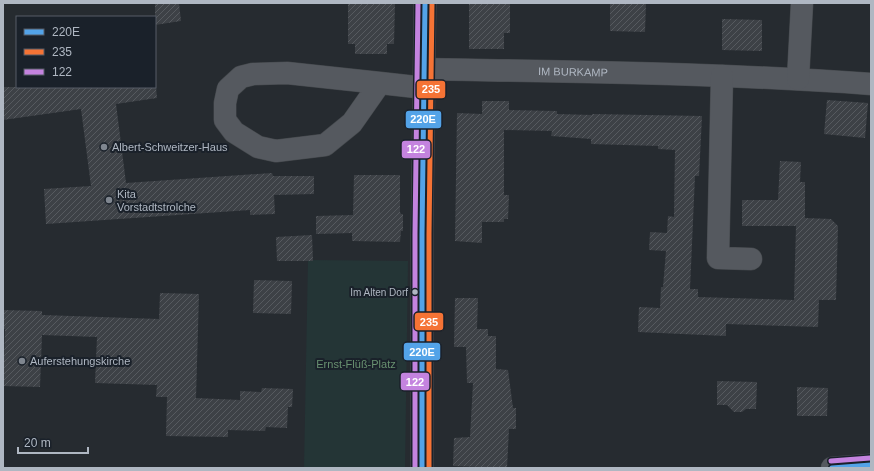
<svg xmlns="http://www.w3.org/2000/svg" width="874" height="471" viewBox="0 0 874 471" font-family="Helvetica,sans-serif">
<defs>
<pattern id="building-hatch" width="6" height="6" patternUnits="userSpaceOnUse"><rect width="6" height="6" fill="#3d4146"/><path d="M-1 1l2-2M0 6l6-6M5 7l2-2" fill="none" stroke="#565a5f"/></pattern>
</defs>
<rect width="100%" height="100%" fill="#262b30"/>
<polygon fill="#243536" points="308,260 408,261 405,468 304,468"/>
<g fill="url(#building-hatch)">
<polygon points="155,3 179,3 181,21 155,25"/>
<polygon points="348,3 395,3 394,44 387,44 387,54 355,54 355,44 348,44"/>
<polygon points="469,3 510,3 510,33 504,33 504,49 469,49"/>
<polygon points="610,3 646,3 645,32 610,31"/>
<polygon points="722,19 762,20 762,51 722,50"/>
<polygon points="3,87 156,87 157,98 116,104 126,183 272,173 273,176 314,176 314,194 274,195 275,214 250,215 250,210 46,224 44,189 91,186 81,109 3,120"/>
<polygon points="827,100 868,103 865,138 824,134"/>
<polygon points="482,101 509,101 509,110 557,111 557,114 592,115 592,114 702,116 699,176 695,176 690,289 698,289 698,297 794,300 796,226 742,226 742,200 778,200 780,161 801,162 800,182 805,182 805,218 831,219 838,226 836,300 819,300 818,327 726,324 726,336 638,332 639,307 660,308 661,287 663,287 666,251 649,250 650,232 667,233 668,216 674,217 675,150 658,149 658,146 591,144 591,139 551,136 552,131 504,130 504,195 509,195 508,219 504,219 504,222 482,222 482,243 455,241 457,113 482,114"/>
<polygon points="354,175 400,175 400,212 401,214 403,214 403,231 401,231 400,242 352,241 352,233 316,234 316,216 353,215"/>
<polygon points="312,235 313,261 277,261 276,237"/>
<polygon points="254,280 292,281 291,314 253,313"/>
<polygon points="160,293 199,294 196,398 240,400 240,391 261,392 262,388 293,389 292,407 288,407 287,428 266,427 265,431 228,430 228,437 166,436 167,397 156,397 157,385 95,383 97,337 42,335 40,387 3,386 5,329 3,329 3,310 42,311 42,315 159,319"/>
<polygon points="455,298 478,298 477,329 488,329 488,336 496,336 496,369 508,370 513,408 516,408 516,429 509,429 507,468 453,466 454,438 470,437 473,383 467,383 466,347 454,347"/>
<polygon points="717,381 757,382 756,409 746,409 742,412 734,412 727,405 717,405"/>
<polygon points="797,387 828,388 827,416 797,416"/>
</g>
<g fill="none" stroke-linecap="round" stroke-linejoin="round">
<defs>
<g id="minor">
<path id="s1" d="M425 69C574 72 723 73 871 84"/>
<polyline points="722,76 718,258 751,259"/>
<polyline points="798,79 802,3"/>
<polyline points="380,83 352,123 325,145 276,151 258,147 234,132 225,120 225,103 228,89 241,77 253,74 287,73 380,83 425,88"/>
<polyline points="422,468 422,234 425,3"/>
<polyline points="832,468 871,465"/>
</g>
</defs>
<use href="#minor" stroke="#44484c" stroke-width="23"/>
<use href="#minor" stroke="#55595f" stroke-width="22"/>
<defs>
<g id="bus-1">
<polyline points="422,468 422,234 425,3"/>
<polyline points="832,468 871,465"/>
</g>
<polyline id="bus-2" points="429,468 429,234 432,3"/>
<g id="bus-3">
<polyline points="831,461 870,458"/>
<polyline points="415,468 415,234 418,3"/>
</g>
</defs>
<use href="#bus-1" stroke="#1a212a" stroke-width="8"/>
<use href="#bus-2" stroke="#1a212a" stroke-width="8"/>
<use href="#bus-3" stroke="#1a212a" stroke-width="8"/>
<use href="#bus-1" stroke="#53a3e8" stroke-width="5"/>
<use href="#bus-2" stroke="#f57335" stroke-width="5"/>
<use href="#bus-3" stroke="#c483df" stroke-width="5"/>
</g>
<g fill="#7f868f" stroke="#1a212a" stroke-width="1.5">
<circle cx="104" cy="147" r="4"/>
<circle cx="109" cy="200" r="4"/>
<circle cx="22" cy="361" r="4"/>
</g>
<circle fill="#afb7c2" stroke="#1a212a" stroke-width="1.5" cx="415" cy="292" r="3.5"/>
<g text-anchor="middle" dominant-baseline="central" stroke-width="4" stroke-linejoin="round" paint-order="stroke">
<g font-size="10" fill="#afb7c2" stroke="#1a212a" text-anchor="end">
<text x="408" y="292">Im Alten Dorf</text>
</g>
<g font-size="11" fill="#afb7c2" stroke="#1a212a">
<text stroke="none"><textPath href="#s1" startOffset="148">IM BURKAMP</textPath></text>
</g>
<g font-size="11" fill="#afb7c2" stroke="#1a212a" text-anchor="start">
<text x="112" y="147">Albert-Schweitzer-Haus</text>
<text x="117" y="194">Kita<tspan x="117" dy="13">Vorstadtstrolche</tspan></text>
<text x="30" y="361">Auferstehungskirche</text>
</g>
<g font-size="11" fill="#689170" stroke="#1a212a">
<text x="356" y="364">Ernst-Flüß-Platz</text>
</g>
</g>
<g stroke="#1a212a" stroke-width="1.5">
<rect x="416" y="80" width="30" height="19" rx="4" fill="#f57335"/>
<rect x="405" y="110" width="37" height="19" rx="4" fill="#53a3e8"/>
<rect x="401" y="140" width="30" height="19" rx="4" fill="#c483df"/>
<rect x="414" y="312" width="30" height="19" rx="4" fill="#f57335"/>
<rect x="403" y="342" width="38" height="19" rx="4" fill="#53a3e8"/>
<rect x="400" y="372" width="30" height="19" rx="4" fill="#c483df"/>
</g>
<g font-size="11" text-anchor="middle" font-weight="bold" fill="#fff">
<text x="431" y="93">235</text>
<text x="423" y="123">220E</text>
<text x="416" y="153">122</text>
<text x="429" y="326">235</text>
<text x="422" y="356">220E</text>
<text x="415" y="386">122</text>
</g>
<rect width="874" height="471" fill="none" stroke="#afb7c2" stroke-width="8"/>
<rect x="16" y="16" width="140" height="72" fill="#1a212a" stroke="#565d67"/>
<rect x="24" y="29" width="20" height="6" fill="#53a3e8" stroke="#565d67"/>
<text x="52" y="36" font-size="12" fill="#afb7c2">220E</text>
<rect x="24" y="49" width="20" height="6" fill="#f57335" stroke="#565d67"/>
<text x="52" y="56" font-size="12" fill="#afb7c2">235</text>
<rect x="24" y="69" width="20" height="6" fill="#c483df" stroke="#565d67"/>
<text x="52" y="76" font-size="12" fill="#afb7c2">122</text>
<path d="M18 447v6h70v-6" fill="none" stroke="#afb7c2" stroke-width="2"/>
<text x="24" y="447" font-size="12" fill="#afb7c2" stroke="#1a212a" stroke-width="3" paint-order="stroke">20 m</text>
</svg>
